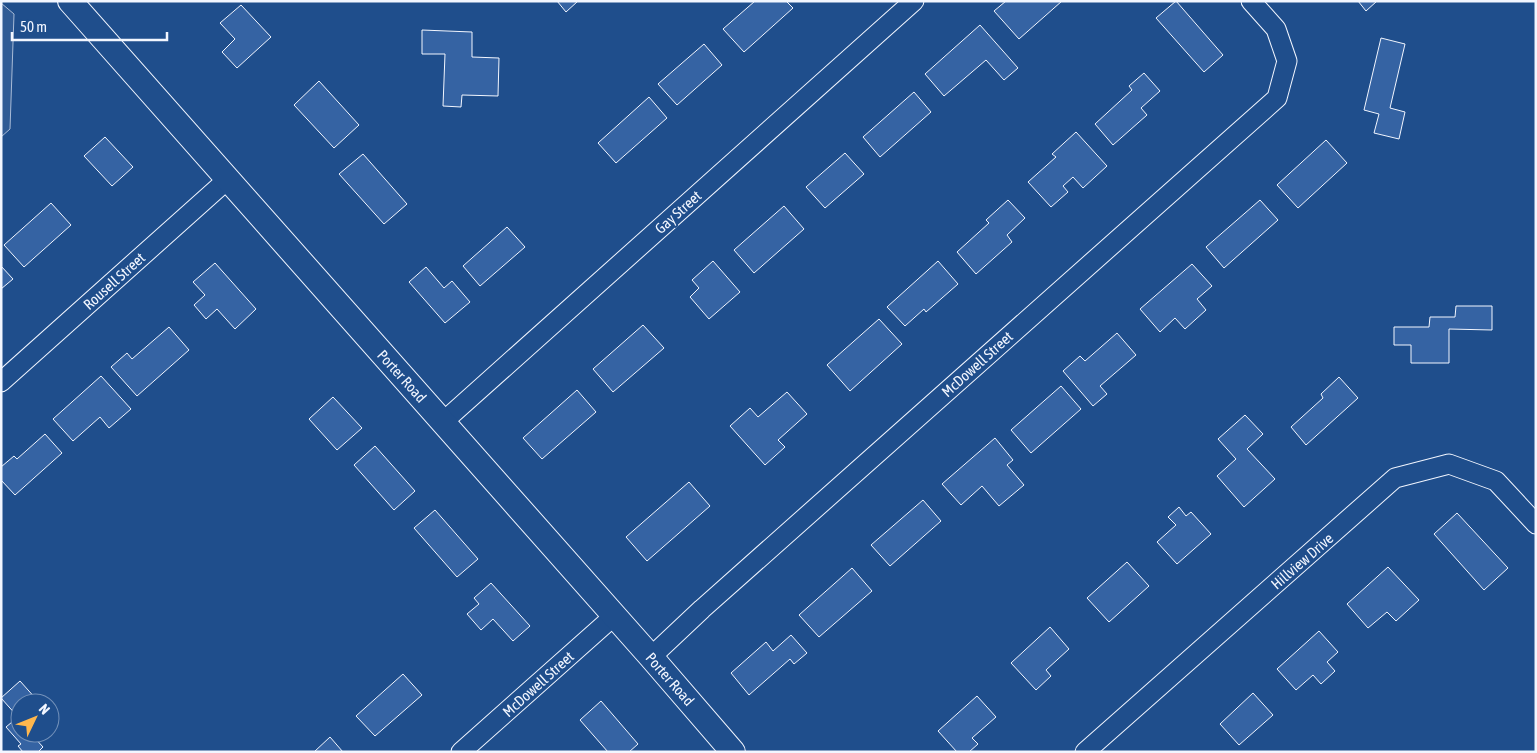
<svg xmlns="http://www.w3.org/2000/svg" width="1537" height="753" viewBox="0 0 1537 753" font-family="'Asap Condensed',sans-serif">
<rect width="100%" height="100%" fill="#1f4e8c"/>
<polygon fill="#305b95" stroke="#a8bbd7" points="1,3 14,14 10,129 1,137"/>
<g fill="#3563a3" stroke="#f2f6ff">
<polygon points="557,1 578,1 566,12"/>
<polygon points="755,1 786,1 793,8 744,52 723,29"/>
<polygon points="1006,1 1062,1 1019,39 994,11"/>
<polygon points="1176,1 1223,55 1204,72 1156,18"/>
<polygon points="1358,1 1377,1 1366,11"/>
<polygon points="241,5 271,37 237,68 222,52 235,39 220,23"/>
<polygon points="980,25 1018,68 1004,80 986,60 944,96 925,74"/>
<polygon points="422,30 472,32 472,57 499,58 498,96 462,95 461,107 443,106 445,54 422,54"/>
<polygon points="1381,38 1405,44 1390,108 1405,112 1399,139 1374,133 1379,114 1364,110"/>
<polygon points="704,44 722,65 677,105 658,84"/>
<polygon points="1144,73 1160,91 1141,108 1147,115 1113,145 1095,124 1132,90 1129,86"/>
<polygon points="319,81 359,125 334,148 294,105"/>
<polygon points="914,92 931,112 880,157 863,137"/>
<polygon points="649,97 667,118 616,163 598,143"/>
<polygon points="1076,132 1107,166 1083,188 1073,177 1063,186 1068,192 1051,207 1028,182 1056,157 1052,154"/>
<polygon points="105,137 133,167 112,186 84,156"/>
<polygon points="1326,140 1347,163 1298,208 1277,185"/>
<polygon points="845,153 864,174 825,208 806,187"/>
<polygon points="363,154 407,204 384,224 339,174"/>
<polygon points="1008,200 1025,218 1007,235 1012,242 976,274 957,252 989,223 986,220"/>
<polygon points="1260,200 1278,220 1224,268 1206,247"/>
<polygon points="51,203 71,225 24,267 4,245"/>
<polygon points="784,206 804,229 754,273 734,250"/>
<polygon points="507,227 525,247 480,286 463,266"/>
<polygon points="713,261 740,292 709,319 690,297 699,288 692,280"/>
<polygon points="938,261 958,284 926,312 924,309 905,326 887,307"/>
<polygon points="215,263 256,309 235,329 217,309 206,319 194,305 205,295 193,282"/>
<polygon points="1192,264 1212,286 1197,299 1206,310 1185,329 1175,318 1160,332 1140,309"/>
<polygon points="1,266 13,279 1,289"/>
<polygon points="426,267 444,288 452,281 470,302 445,323 409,282"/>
<polygon points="1456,306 1492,306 1492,330 1449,329 1449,363 1411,363 1411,345 1394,345 1394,327 1429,327 1430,317 1455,317"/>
<polygon points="879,319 902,344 850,391 827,365"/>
<polygon points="643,325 664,348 613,392 593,369"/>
<polygon points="169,327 189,350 137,396 111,367 127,353 132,359"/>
<polygon points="1117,333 1136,355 1100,386 1107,394 1093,406 1063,371 1080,356 1085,361"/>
<polygon points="101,376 131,409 109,428 100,417 73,441 53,419"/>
<polygon points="1339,377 1358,398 1306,445 1291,427 1323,398 1321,394"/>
<polygon points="1061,386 1081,409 1031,453 1011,430"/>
<polygon points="577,390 596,412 542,459 523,438"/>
<polygon points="787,392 807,414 778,440 785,447 765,465 730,426 750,408 758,417"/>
<polygon points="333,397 362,428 337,450 309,419"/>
<polygon points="1245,415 1263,434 1247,449 1275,479 1244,507 1217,476 1236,459 1218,439"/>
<polygon points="45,434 62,453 15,495 1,480 1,467 14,456 17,459"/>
<polygon points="995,438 1013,460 1007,465 1024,485 999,506 982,486 961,505 942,484"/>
<polygon points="375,446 415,491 394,510 354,465"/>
<polygon points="689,482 710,506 647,561 626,537"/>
<polygon points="923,500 941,521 890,566 871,545"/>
<polygon points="1179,507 1186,516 1191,512 1211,534 1177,564 1157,542 1176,525 1168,517"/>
<polygon points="435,510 478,559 457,577 414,528"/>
<polygon points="1457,513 1508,568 1484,590 1434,534"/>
<polygon points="1127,562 1149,586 1109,622 1087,598"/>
<polygon points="1388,567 1419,600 1396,621 1387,612 1368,628 1347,604"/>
<polygon points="852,568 872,591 819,637 799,615"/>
<polygon points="491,583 530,626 513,641 493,619 481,630 467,614 479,604 474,598"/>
<polygon points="1050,627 1069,649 1046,670 1051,676 1036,690 1011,663"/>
<polygon points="1319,631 1338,652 1327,662 1335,671 1321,684 1313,675 1296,690 1277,669"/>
<polygon points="791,635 807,653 794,664 790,659 749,695 731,673 766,642 773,651"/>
<polygon points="403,674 422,695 375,736 356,716"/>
<polygon points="20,681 37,700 34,703 20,703 20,733 36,733 33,736 43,747 38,752 23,752 18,746 21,744 6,727 18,717 1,698"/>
<polygon points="1253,693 1273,715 1239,745 1220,724"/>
<polygon points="977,696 996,717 972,738 978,744 969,752 957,752 938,731"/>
<polygon points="601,701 638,744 629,752 608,752 580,720"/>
<polygon points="330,737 343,752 314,752"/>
</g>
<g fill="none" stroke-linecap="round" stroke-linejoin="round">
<defs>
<g id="minor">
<polyline points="1,382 228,179"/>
<polyline points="443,422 914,1"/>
<polyline points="651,657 702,609 1277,98 1287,61 1276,29 1251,1"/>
<polyline points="461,752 614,616"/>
<polyline points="1085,752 1395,478 1449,464 1496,481 1536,524"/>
</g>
<polyline id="tertiary" points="70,1 651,657 733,752"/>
</defs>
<use href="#minor" stroke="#f2f6ff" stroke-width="21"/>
<use href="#tertiary" stroke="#f2f6ff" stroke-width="26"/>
<use href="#minor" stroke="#1f4e8c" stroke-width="19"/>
<use href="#tertiary" stroke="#1f4e8c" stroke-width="24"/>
</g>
<g text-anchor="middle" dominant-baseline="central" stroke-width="4" stroke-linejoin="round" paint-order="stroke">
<g font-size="15" fill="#f2f6ff" stroke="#1f4e8c">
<text transform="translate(678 212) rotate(-42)">Gay Street</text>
<text transform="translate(114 281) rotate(-42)">Rousell Street</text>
<text transform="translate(977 364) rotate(-42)">McDowell Street</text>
<text transform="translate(402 376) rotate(48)">Porter Road</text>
<text transform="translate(1302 561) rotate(-41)">Hillview Drive</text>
<text transform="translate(670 679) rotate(49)">Porter Road</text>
<text transform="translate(538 684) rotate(-42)">McDowell Street</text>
</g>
</g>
<rect width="1537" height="753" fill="none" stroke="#f2f6ff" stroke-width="5"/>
<g transform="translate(35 718) rotate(47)"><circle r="24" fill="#1f4e8c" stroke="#7391ba"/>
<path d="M0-4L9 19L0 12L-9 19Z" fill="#ffb74d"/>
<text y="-8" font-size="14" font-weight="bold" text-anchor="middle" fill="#f2f6ff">N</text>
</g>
<path d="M12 32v8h155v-8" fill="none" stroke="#f2f6ff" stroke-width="2.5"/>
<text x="20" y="32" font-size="15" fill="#f2f6ff" stroke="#1f4e8c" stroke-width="4" paint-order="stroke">50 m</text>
</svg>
